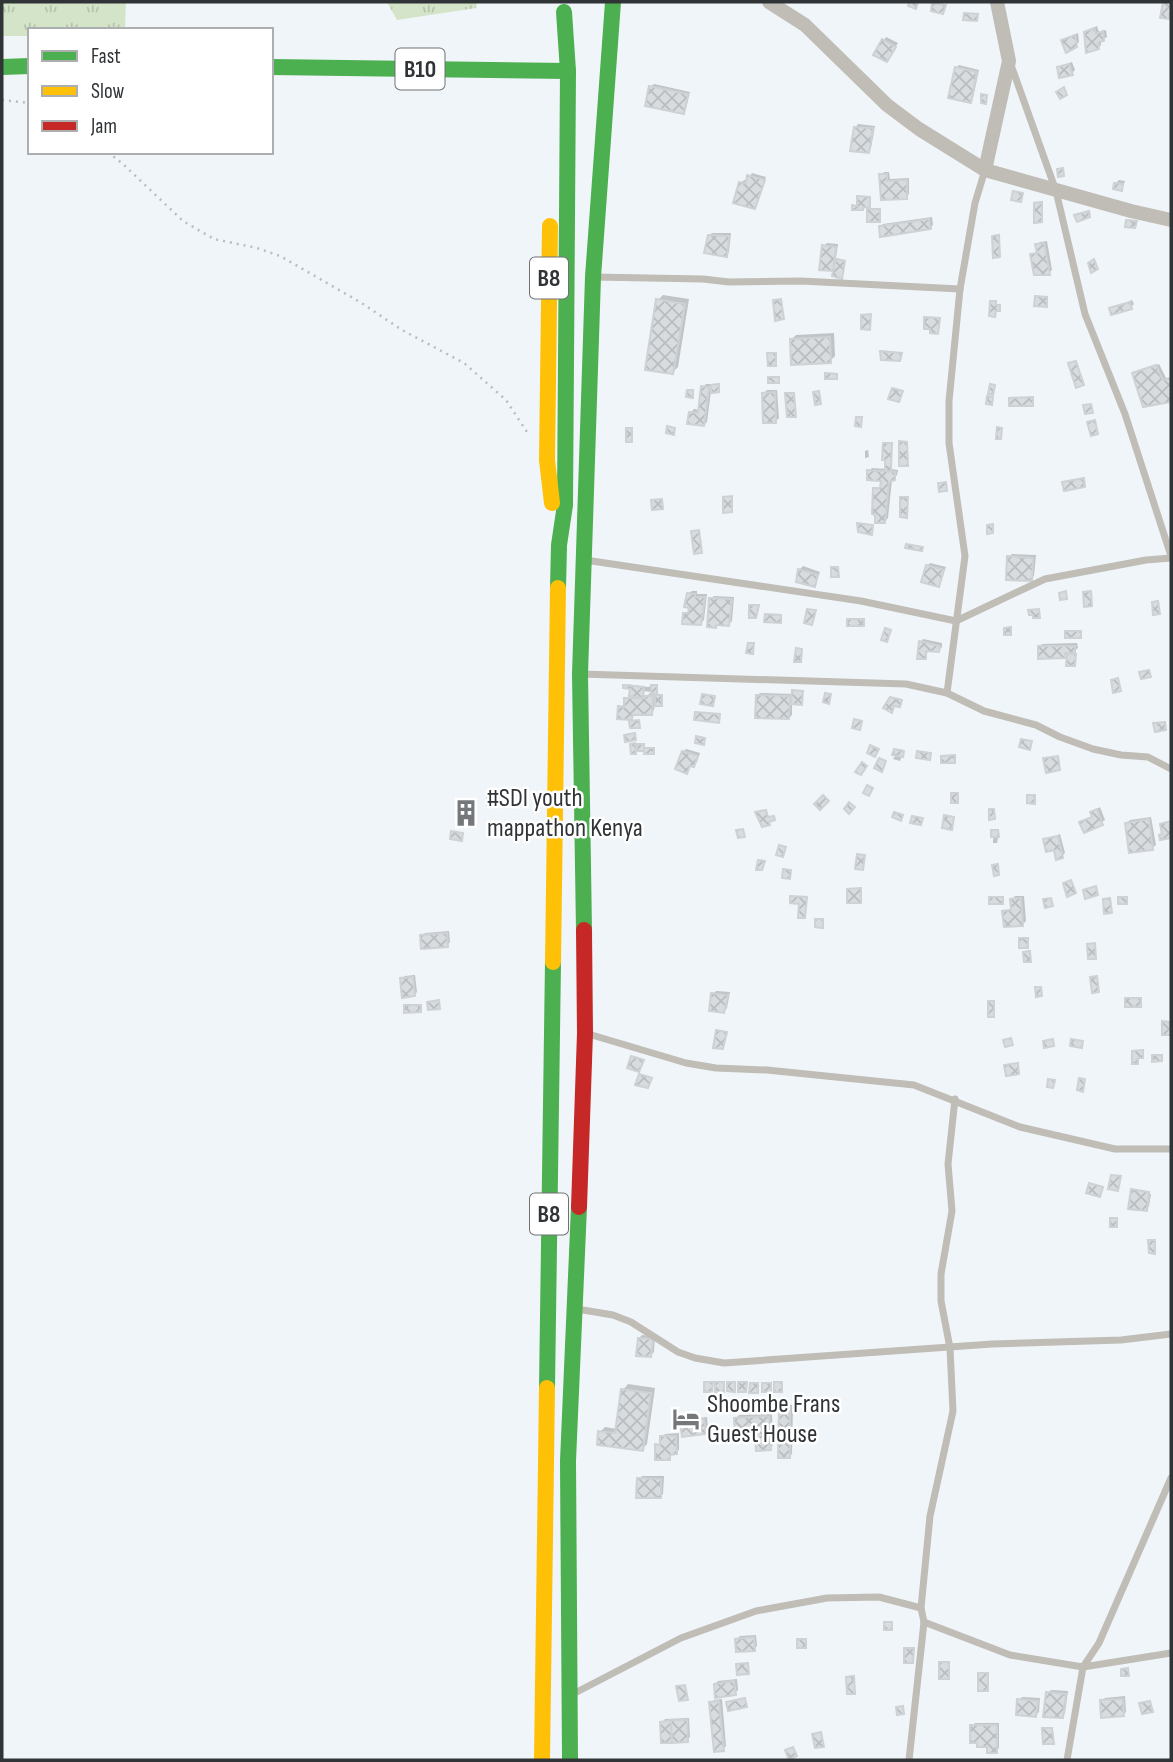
<svg xmlns="http://www.w3.org/2000/svg" width="1173" height="1762" viewBox="0 0 1173 1762" font-family="'Sofia Sans Condensed',sans-serif">
<defs>
<pattern id="grass-tufts" width="24" height="20" patternUnits="userSpaceOnUse" patternTransform="scale(1.75)"><rect width="24" height="20" fill="#d3e4c8"/><path d="M3 7l-1-3M5 7V3M7 7l1-3M15 17l-1-3M17 17v-4M19 17l1-3" fill="none" stroke="#b6c4ac"/></pattern>
<pattern id="building-cross-hatch" width="8" height="8" patternUnits="userSpaceOnUse" patternTransform="scale(1.75)"><rect width="8" height="8" fill="#d8dcdf"/><path d="M0 0l8 8M0 8l8-8" fill="none" stroke="#babdc0"/></pattern>
</defs>
<rect width="100%" height="100%" fill="#f0f5f9"/>
<g fill="url(#grass-tufts)">
<polygon points="2,2 126,2 125,30 30,30 30,36 2,36"/>
<polygon points="387,2 477,2 476,8 397,20"/>
</g>
<g fill="#0003" fill-rule="evenodd">
<polygon points="1097,26 1099,32 1106,30 1107,37 1101,40 1101,45 1098,48 1085,32"/>
<polygon points="1078,33 1079,42 1076,45 1063,40"/>
<polygon points="886,37 898,43 889,57 875,54"/>
<polygon points="1072,62 1075,70 1072,73 1059,67"/>
<polygon points="959,65 979,70 973,98 970,101 956,68"/>
<polygon points="654,84 690,92 686,109 683,112 650,87"/>
<polygon points="858,124 875,126 871,148 868,151 855,128"/>
<polygon points="884,172 889,172 890,179 909,178 909,194 906,197 883,199 881,175"/>
<polygon points="752,173 766,177 755,207 741,183 744,180 748,180"/>
<polygon points="1119,180 1125,181 1122,189 1115,184"/>
<polygon points="932,217 933,225 930,228 880,227 883,224"/>
<polygon points="712,233 731,233 729,252 726,255 709,236"/>
<polygon points="1047,241 1052,270 1049,273 1032,255 1038,251 1037,245 1040,242"/>
<polygon points="827,243 838,244 836,258 845,260 842,276 836,265 832,270 824,246"/>
<polygon points="663,295 689,299 678,367 673,372 658,300"/>
<polygon points="1132,300 1134,304 1131,307 1111,309"/>
<polygon points="834,333 835,356 830,361 791,340 796,335"/>
<polygon points="1159,364 1166,378 1171,377 1171,401 1144,405 1134,374"/>
<polygon points="706,384 720,384 720,389 711,391 707,422 704,425 691,412 694,409 700,410 703,387"/>
<polygon points="767,390 777,390 779,418 776,421 764,393"/>
<polygon points="886,442 892,443 891,469 898,470 897,475 892,480 888,518 885,521 875,489 882,486 882,479 869,471 872,468 887,469"/>
<polygon points="868,450 869,457 865,458 865,451"/>
<polygon points="1012,554 1036,555 1034,576 1031,579 1009,557"/>
<polygon points="930,563 946,567 939,585 927,566"/>
<polygon points="803,566 820,572 815,585 798,581 800,569"/>
<polygon points="692,591 697,591 697,594 707,594 704,620 701,623 685,614 690,611 689,593"/>
<polygon points="714,596 734,597 732,621 729,624 718,623 715,626 710,599"/>
<polygon points="923,639 942,643 942,647 939,650 929,649 925,658 921,642"/>
<polygon points="1077,643 1078,648 1072,653 1076,654 1075,664 1068,664 1068,653 1064,657 1039,647 1042,644"/>
<path d="M626 684 647 687 657 685V691L654 695H662V704H655L654 710 651 714 635 715 632 718 619 707 626 704V698L631 695 632 688ZM644 691 651 692 647 696H643Z"/>
<polygon points="794,690 803,691 803,702 792,702 792,715 789,718 757,696 760,693 793,694"/>
<polygon points="686,749 700,753 697,762 691,764 687,772 683,752"/>
<polygon points="896,749 904,750 900,761 893,759 897,754"/>
<polygon points="1100,807 1105,820 1085,831 1081,823 1094,816 1092,812"/>
<polygon points="1151,817 1156,845 1152,848 1127,823 1130,820"/>
<polygon points="994,830 999,830 999,834 995,838 998,838 997,843 993,843 993,839 997,835"/>
<polygon points="1060,834 1065,853 1062,856 1045,840"/>
<polygon points="1015,896 1024,896 1026,921 1023,924 1004,911 1013,908 1012,900"/>
<polygon points="449,931 450,942 447,945 422,936 425,933"/>
<polygon points="415,975 417,992 414,995 402,979 405,976"/>
<polygon points="716,991 730,992 727,1008 724,1012 713,994"/>
<polygon points="1132,1191 1151,1194 1149,1206 1146,1209"/>
<polygon points="642,1335 655,1336 654,1352 651,1355 639,1338"/>
<polygon points="628,1384 655,1388 647,1444 642,1449 600,1432 605,1427 617,1429 623,1390"/>
<polygon points="783,1405 793,1405 792,1454 789,1457 780,1408"/>
<polygon points="772,1414 773,1445 770,1448 757,1434 736,1418 739,1415"/>
<polygon points="707,1417 708,1429 705,1432 682,1423 685,1420"/>
<polygon points="679,1433 679,1450 672,1453 669,1458 657,1445 662,1442 662,1437 665,1434"/>
<polygon points="642,1476 664,1476 663,1494 660,1497 639,1479"/>
<polygon points="756,1635 757,1646 754,1649 737,1639 740,1636"/>
<polygon points="737,1679 738,1690 735,1693 715,1684 718,1681"/>
<polygon points="1051,1690 1068,1691 1065,1713 1062,1717 1048,1693"/>
<polygon points="1125,1696 1126,1712 1123,1715 1102,1701 1105,1698"/>
<polygon points="1022,1697 1040,1698 1039,1712 1036,1715 1019,1700"/>
<polygon points="722,1699 726,1746 723,1749 711,1703 714,1700"/>
<polygon points="689,1718 690,1737 687,1740 662,1723 665,1719"/>
<polygon points="975,1723 999,1723 999,1748 996,1751 972,1726"/>
</g>
<g fill="url(#building-cross-hatch)" stroke="#ced2d5" stroke-width="2">
<polygon points="909,2 918,2 916,9 908,6"/>
<polygon points="1163,2 1171,2 1169,19 1160,18"/>
<polygon points="932,3 946,5 943,14 931,11"/>
<polygon points="964,13 978,14 977,21 963,20"/>
<polygon points="1094,28 1096,34 1103,31 1104,41 1098,42 1099,49 1086,53 1084,32"/>
<polygon points="1075,35 1077,47 1066,53 1061,40"/>
<polygon points="882,39 896,47 887,62 873,55"/>
<polygon points="1069,64 1073,75 1059,78 1057,67"/>
<polygon points="955,67 977,72 971,103 948,98"/>
<polygon points="649,86 688,94 684,114 645,106"/>
<polygon points="1064,87 1067,95 1060,99 1056,92"/>
<polygon points="981,94 987,95 986,104 981,103"/>
<polygon points="854,127 873,128 869,153 850,151"/>
<polygon points="1063,168 1064,176 1058,177 1057,169"/>
<polygon points="879,174 887,174 887,181 907,180 907,199 881,200"/>
<polygon points="747,175 765,180 755,209 733,203 739,182 746,183"/>
<polygon points="1114,183 1123,184 1122,191 1113,189"/>
<polygon points="1013,191 1023,193 1021,202 1011,200"/>
<polygon points="857,196 870,197 870,208 863,207 863,210 852,210 852,205 857,206"/>
<polygon points="1042,202 1042,222 1034,223 1034,203"/>
<rect x="867" y="209" width="13" height="13"/>
<polygon points="1089,211 1090,217 1077,222 1074,215"/>
<polygon points="929,219 931,229 880,237 879,226"/>
<polygon points="1126,220 1137,221 1135,228 1125,227"/>
<polygon points="708,235 729,236 727,257 704,253"/>
<polygon points="999,235 1000,257 993,258 992,236"/>
<polygon points="1044,243 1050,275 1034,275 1030,254 1037,253 1035,244"/>
<polygon points="822,245 836,247 833,271 819,270"/>
<polygon points="836,259 845,261 842,279 832,276"/>
<polygon points="1094,259 1098,269 1091,273 1088,263"/>
<polygon points="1035,296 1047,297 1047,307 1034,306"/>
<polygon points="656,299 685,304 673,374 645,370"/>
<polygon points="781,299 784,319 775,321 773,300"/>
<polygon points="990,301 996,301 996,305 1000,305 1000,311 996,311 995,317 989,316"/>
<polygon points="1130,302 1132,309 1111,315 1109,308"/>
<polygon points="871,314 870,330 861,329 861,315"/>
<polygon points="924,317 940,318 938,334 930,333 930,329 924,329"/>
<polygon points="830,337 831,363 791,365 790,339"/>
<polygon points="880,351 902,353 900,361 881,360"/>
<polygon points="767,353 776,353 776,366 768,366"/>
<polygon points="1076,361 1084,385 1076,388 1068,363"/>
<polygon points="1156,365 1163,380 1171,379 1171,402 1143,407 1132,373"/>
<polygon points="825,373 837,374 837,379 825,379"/>
<rect x="768" y="377" width="11" height="6"/>
<polygon points="719,384 719,392 711,393 711,385"/>
<polygon points="990,384 995,385 993,395 988,394"/>
<polygon points="701,386 709,387 704,426 687,424 689,412 698,413"/>
<polygon points="892,388 903,391 899,402 888,399"/>
<polygon points="687,390 693,390 693,398 686,397"/>
<polygon points="819,391 821,404 815,405 813,392"/>
<polygon points="775,392 776,423 763,423 762,393"/>
<polygon points="785,393 794,393 796,417 787,417"/>
<polygon points="987,396 993,397 992,405 986,404"/>
<polygon points="1033,397 1033,406 1009,406 1009,398"/>
<polygon points="1091,404 1093,413 1085,414 1083,405"/>
<polygon points="856,417 862,417 861,427 855,426"/>
<polygon points="1095,420 1098,434 1091,436 1087,422"/>
<polygon points="667,426 675,428 674,435 666,433"/>
<polygon points="997,427 1002,428 1001,439 996,439"/>
<rect x="626" y="428" width="6" height="14"/>
<polygon points="899,441 907,442 908,466 899,466"/>
<polygon points="883,443 892,443 891,471 885,471 885,460 882,460"/>
<polygon points="867,470 895,472 895,480 889,482 885,523 875,523 875,515 872,514 873,488 880,488 881,481 867,480"/>
<polygon points="1084,478 1085,487 1064,491 1062,482"/>
<polygon points="946,482 947,491 939,492 938,483"/>
<polygon points="732,496 732,512 723,513 723,497"/>
<polygon points="900,497 908,497 907,518 900,517"/>
<polygon points="662,499 663,509 652,510 651,500"/>
<polygon points="857,523 873,525 872,535 858,532"/>
<polygon points="993,524 993,533 987,534 987,525"/>
<polygon points="699,530 702,553 694,554 691,531"/>
<polygon points="906,544 923,547 922,551 905,548"/>
<polygon points="1007,556 1033,558 1032,581 1006,580"/>
<polygon points="926,565 944,570 939,587 921,582"/>
<polygon points="831,567 838,567 839,577 831,577"/>
<polygon points="798,569 818,575 815,587 796,582"/>
<polygon points="1066,591 1067,599 1060,600 1059,593"/>
<polygon points="1091,591 1092,606 1084,607 1083,592"/>
<polygon points="687,593 695,594 695,597 705,597 701,625 682,624 683,613 688,613 689,608 684,607"/>
<polygon points="709,598 732,599 729,626 716,625 716,628 707,627"/>
<polygon points="1158,601 1160,614 1153,615 1152,602"/>
<polygon points="749,605 759,605 756,618 749,618"/>
<polygon points="807,609 816,610 812,625 804,623"/>
<polygon points="1039,609 1040,618 1033,618 1033,615 1029,615 1028,610"/>
<polygon points="765,614 781,615 781,623 764,622"/>
<rect x="847" y="619" width="17" height="7"/>
<polygon points="1011,627 1011,635 1004,635 1004,628"/>
<polygon points="885,628 891,630 887,642 881,640"/>
<rect x="1065" y="631" width="16" height="7"/>
<polygon points="919,641 940,646 939,652 926,651 926,659 917,659"/>
<polygon points="748,643 754,643 753,654 746,653"/>
<polygon points="1038,646 1075,646 1075,653 1065,653 1065,658 1038,659"/>
<polygon points="796,648 802,649 801,662 794,662"/>
<polygon points="1067,654 1076,654 1075,666 1066,666"/>
<polygon points="1149,670 1151,677 1141,679 1139,672"/>
<polygon points="1118,678 1121,691 1113,693 1111,680"/>
<polygon points="623,685 644,687 643,698 629,696 630,689 623,688"/>
<rect x="651" y="685" width="6" height="9"/>
<polygon points="792,690 803,691 802,705 791,704"/>
<polygon points="825,693 831,694 829,704 823,702"/>
<polygon points="702,694 715,696 713,706 700,704"/>
<rect x="655" y="695" width="7" height="11"/>
<polygon points="756,695 790,696 789,719 755,718"/>
<polygon points="645,696 653,696 652,715 632,715 632,720 617,719 618,706 624,707 624,698 645,698"/>
<polygon points="890,697 902,700 900,707 894,706 892,713 883,708"/>
<polygon points="695,712 720,714 719,723 694,720"/>
<polygon points="854,719 862,721 860,730 852,728"/>
<polygon points="639,720 640,728 630,728 629,721"/>
<polygon points="1165,722 1166,730 1155,732 1153,723"/>
<polygon points="635,733 636,740 625,742 624,735"/>
<polygon points="696,736 705,738 704,745 695,743"/>
<polygon points="1021,739 1032,741 1030,750 1019,747"/>
<polygon points="635,743 636,754 631,754 630,744"/>
<rect x="637" y="744" width="7" height="7"/>
<polygon points="870,745 879,749 875,757 867,753"/>
<rect x="644" y="748" width="10" height="6"/>
<polygon points="894,749 904,751 903,757 892,755"/>
<polygon points="682,751 698,756 694,767 690,766 687,774 675,769"/>
<polygon points="917,751 931,753 930,760 916,758"/>
<polygon points="955,755 955,763 941,763 941,756"/>
<polygon points="1058,756 1060,770 1046,773 1043,758"/>
<polygon points="879,758 886,761 882,772 874,768"/>
<polygon points="862,762 867,766 861,775 855,772"/>
<polygon points="867,785 873,788 869,796 863,793"/>
<rect x="951" y="793" width="7" height="10"/>
<polygon points="487,795 500,796 498,806 487,805"/>
<polygon points="823,795 829,801 820,810 814,804"/>
<polygon points="1027,795 1035,795 1035,804 1027,803"/>
<polygon points="849,802 855,807 849,814 844,809"/>
<polygon points="463,804 474,817 469,821 458,808"/>
<polygon points="989,809 994,809 995,819 989,820"/>
<polygon points="1097,809 1103,825 1084,833 1079,822 1092,817 1090,812"/>
<polygon points="766,810 768,817 774,816 775,820 769,822 770,825 762,827 755,812"/>
<polygon points="894,812 903,815 901,821 892,817"/>
<polygon points="944,815 954,817 952,830 942,828"/>
<polygon points="912,816 923,818 921,825 910,823"/>
<polygon points="1149,819 1153,850 1129,853 1125,823"/>
<polygon points="1171,821 1171,838 1160,840 1159,835 1162,834 1160,824"/>
<polygon points="743,829 745,837 738,838 736,830"/>
<polygon points="991,830 998,830 999,837 991,837"/>
<polygon points="451,831 463,833 462,841 450,839"/>
<polygon points="1058,836 1063,858 1056,860 1054,850 1046,852 1043,839"/>
<polygon points="779,845 786,847 783,857 776,855"/>
<polygon points="857,854 865,855 863,870 855,869"/>
<polygon points="758,860 765,861 762,870 756,870"/>
<polygon points="998,864 999,875 994,876 992,865"/>
<polygon points="783,869 791,870 790,879 782,878"/>
<polygon points="1071,880 1076,893 1067,897 1063,883"/>
<polygon points="1096,886 1098,895 1085,899 1083,890"/>
<polygon points="861,888 861,903 847,903 847,889"/>
<polygon points="790,896 807,897 805,918 798,918 799,904 790,903"/>
<rect x="989" y="897" width="14" height="7"/>
<rect x="1118" y="897" width="9" height="7"/>
<polygon points="1021,898 1023,926 1004,927 1002,911 1011,910 1010,899"/>
<polygon points="1051,898 1053,906 1045,908 1043,899"/>
<polygon points="1110,898 1112,913 1104,914 1103,899"/>
<polygon points="815,919 823,919 823,928 815,927"/>
<polygon points="447,933 448,947 421,949 420,935"/>
<rect x="1019" y="938" width="9" height="10"/>
<polygon points="1095,943 1096,959 1088,959 1087,944"/>
<polygon points="1030,951 1031,962 1024,962 1023,952"/>
<polygon points="1097,976 1099,992 1092,993 1090,977"/>
<polygon points="413,977 415,996 402,998 400,978"/>
<polygon points="1035,987 1041,987 1042,996 1036,997"/>
<polygon points="711,993 728,995 724,1013 709,1011"/>
<rect x="1125" y="998" width="16" height="9"/>
<polygon points="439,1000 440,1009 428,1010 427,1002"/>
<rect x="988" y="1001" width="6" height="16"/>
<polygon points="404,1005 421,1005 421,1012 404,1013"/>
<polygon points="1162,1021 1169,1022 1171,1035 1162,1035"/>
<polygon points="716,1030 727,1032 723,1049 713,1048"/>
<polygon points="1011,1038 1013,1045 1005,1047 1003,1040"/>
<polygon points="1053,1039 1054,1046 1044,1048 1043,1041"/>
<polygon points="1071,1039 1083,1041 1082,1048 1070,1046"/>
<polygon points="1143,1050 1143,1058 1138,1058 1138,1064 1132,1064 1132,1051"/>
<polygon points="1152,1055 1162,1055 1162,1061 1152,1062"/>
<polygon points="631,1056 644,1060 639,1072 627,1068"/>
<polygon points="1018,1063 1019,1074 1006,1076 1004,1065"/>
<polygon points="639,1074 652,1078 648,1088 635,1085"/>
<polygon points="1079,1078 1085,1079 1083,1092 1077,1090"/>
<polygon points="1048,1079 1055,1080 1053,1088 1047,1087"/>
<polygon points="1111,1175 1121,1176 1118,1191 1108,1189"/>
<polygon points="1089,1183 1103,1187 1100,1197 1086,1193"/>
<polygon points="1131,1189 1149,1192 1147,1211 1128,1209"/>
<rect x="1110" y="1218" width="7" height="9"/>
<polygon points="1148,1240 1155,1240 1155,1254 1149,1253"/>
<polygon points="638,1338 653,1339 651,1357 636,1356"/>
<polygon points="704,1382 713,1382 712,1392 704,1392"/>
<rect x="715" y="1382" width="9" height="10"/>
<polygon points="727,1382 735,1382 735,1392 727,1391"/>
<polygon points="738,1382 747,1382 746,1392 738,1392"/>
<rect x="774" y="1382" width="8" height="10"/>
<polygon points="750,1383 758,1383 758,1393 749,1393"/>
<rect x="762" y="1383" width="9" height="9"/>
<polygon points="621,1389 651,1393 643,1451 597,1445 598,1431 615,1433"/>
<polygon points="779,1407 790,1407 790,1458 778,1458"/>
<polygon points="769,1416 771,1450 756,1451 755,1436 735,1437 734,1418"/>
<polygon points="704,1419 706,1434 682,1437 680,1422"/>
<polygon points="660,1436 676,1436 677,1454 670,1455 670,1460 655,1460 655,1444 660,1445"/>
<polygon points="637,1478 661,1479 661,1498 636,1498"/>
<rect x="884" y="1622" width="8" height="8"/>
<polygon points="754,1637 755,1651 736,1652 735,1639"/>
<rect x="797" y="1639" width="9" height="9"/>
<polygon points="904,1648 914,1648 913,1663 904,1663"/>
<rect x="939" y="1662" width="10" height="17"/>
<polygon points="748,1663 749,1674 737,1675 736,1664"/>
<polygon points="1128,1668 1129,1676 1121,1676 1121,1669"/>
<rect x="978" y="1673" width="10" height="18"/>
<polygon points="854,1676 855,1694 847,1694 846,1677"/>
<polygon points="734,1681 736,1695 715,1698 714,1684"/>
<polygon points="685,1685 688,1700 679,1701 676,1686"/>
<polygon points="1046,1692 1066,1694 1063,1718 1043,1717"/>
<polygon points="745,1698 747,1707 728,1711 726,1702"/>
<polygon points="1017,1699 1038,1701 1036,1717 1016,1715"/>
<polygon points="1123,1699 1124,1716 1101,1718 1100,1700"/>
<polygon points="719,1701 724,1751 714,1752 709,1702"/>
<polygon points="1150,1701 1153,1712 1142,1714 1139,1703"/>
<polygon points="903,1706 904,1714 897,1715 896,1707"/>
<polygon points="671,1720 672,1743 661,1743 660,1722"/>
<polygon points="671,1720 687,1720 688,1742 672,1743"/>
<polygon points="970,1725 997,1725 997,1753 987,1753 987,1747 977,1747 977,1743 970,1743"/>
<polygon points="1042,1728 1052,1728 1054,1744 1043,1744"/>
<polygon points="821,1732 824,1747 815,1748 812,1734"/>
<polygon points="793,1747 797,1756 789,1760 785,1750"/>
</g>
<g fill="none" stroke-linecap="round" stroke-linejoin="round">
<g stroke="#bdbcb9" stroke-width="2.5" stroke-dasharray="2 5" stroke-linecap="butt">
<polyline points="2,100 30,103"/>
<polyline points="108,152 124,165 183,221 214,239 257,248 280,256 360,302 402,330 464,363 506,400 527,432"/>
</g>
<g stroke="#c0bcb6" stroke-width="7">
<polyline points="1011,65 1056,191 1085,314 1125,414 1171,556"/>
<polyline points="593,277 703,279 729,282 801,281 960,289"/>
<polyline points="585,560 861,601 956,621 1045,579 1146,560 1171,558"/>
<polyline points="581,674 906,684 947,693 984,711 1036,725 1060,737 1093,749 1121,755 1148,757 1171,769"/>
<polyline points="947,693 965,556 949,443 949,401 960,289 975,203 985,170"/>
<polyline points="585,1033 686,1063 716,1068 767,1070 914,1085 1020,1127 1115,1149 1171,1149"/>
<polyline points="577,1309 613,1315 631,1322 678,1352 695,1358 724,1363 992,1344 1121,1340 1171,1334"/>
<polyline points="924,1622 1010,1655 1083,1667 1171,1653"/>
<polyline points="571,1695 681,1638 756,1611 827,1598 879,1597 921,1608"/>
<polyline points="909,1760 924,1622 921,1608 930,1516 953,1411 950,1348 941,1301 941,1274 952,1211 948,1164 955,1099"/>
<polyline points="1067,1760 1083,1667 1099,1643 1171,1478"/>
</g>
<g stroke="#c0bcb6" stroke-width="14">
<polyline points="769,2 805,25 887,105 919,129 985,170 1131,211 1171,220"/>
<polyline points="985,170 1009,61 997,2"/>
</g>
<g stroke="#4caf50" stroke-width="16">
<polyline points="2,67 30,66"/>
<polyline points="271,67 568,71"/>
<polyline points="558,588 559,545 565,505 568,71 564,12"/>
<polyline points="584,930 580,674 593,277 613,2"/>
<polyline points="547,1388 553,962"/>
<polyline points="570,1760 568,1461 579,1207"/>
</g>
<g stroke="#ffc107" stroke-width="16">
<polyline points="550,226 547,460 552,503"/>
<polyline points="553,962 558,588"/>
<polyline points="542,1760 547,1388"/>
</g>
<polyline stroke="#c62828" stroke-width="16" points="579,1207 585,1033 584,930"/>
</g>
<defs>
<symbol id="building-bare" viewBox="-9 -9 18 18"><path d="M-4-6H4V6H1V3H-1V6H-4ZM-2.5-4.3h1.7v1.8h-1.7ZM.8-4.3h1.7v1.8H.8ZM-2.5-1h1.7V.8h-1.7ZM.8-1h1.7V.8H.8Z" fill="#74787b" stroke="#fff" stroke-width="2.5" paint-order="stroke"/></symbol>
<symbol id="hotel-bare" viewBox="-9 -9 18 18"><path d="M-6-4.5h1.5V1H6V5H4.5V3h-9V5H-6ZM-4 0a1.8 1.8 0 1 1 3.6 0ZM.5 0V-2.5h3Q6-2.5 6 0Z" fill="#74787b" stroke="#fff" stroke-width="2.5" paint-order="stroke"/></symbol>
</defs>
<g fill-rule="evenodd">
<use href="#building-bare" x="447" y="794" width="38" height="38"/>
<use href="#hotel-bare" x="667" y="1400" width="38" height="38"/>
</g>
<g text-anchor="middle" dominant-baseline="central" stroke-width="5" stroke-linejoin="round" paint-order="stroke">
<g fill="#fff" stroke="#6f7173" stroke-width="2">
<rect x="395.5" y="48.5" width="49" height="41" rx="5"/>
<rect x="530" y="257.5" width="38" height="41" rx="5"/>
<rect x="530" y="1193.5" width="38" height="41" rx="5"/>
</g>
<g font-size="24" font-weight="bold" fill="#313437">
<text x="420" y="69">B10</text>
<text x="549" y="278">B8</text>
<text x="549" y="1214">B8</text>
</g>
<g font-size="26" fill="#313437" stroke="#fff" text-anchor="start">
<text x="487" y="798">#SDI youth<tspan x="487" dy="30">mappathon Kenya</tspan></text>
<text x="707" y="1404">Shoombe Frans<tspan x="707" dy="30">Guest House</tspan></text>
</g>
</g>
<rect width="1173" height="1762" fill="none" stroke="#313437" stroke-width="7"/>
<rect x="28" y="28" width="245" height="126" fill="#ffffff" stroke="#adaeaf" stroke-width="2"/>
<rect x="42" y="51" width="35" height="10" fill="#4caf50" stroke="#adaeaf" stroke-width="2"/>
<text x="91" y="63" font-size="21" fill="#313437">Fast</text>
<rect x="42" y="86" width="35" height="10" fill="#ffc107" stroke="#adaeaf" stroke-width="2"/>
<text x="91" y="98" font-size="21" fill="#313437">Slow</text>
<rect x="42" y="121" width="35" height="10" fill="#c62828" stroke="#adaeaf" stroke-width="2"/>
<text x="91" y="133" font-size="21" fill="#313437">Jam</text>
</svg>
